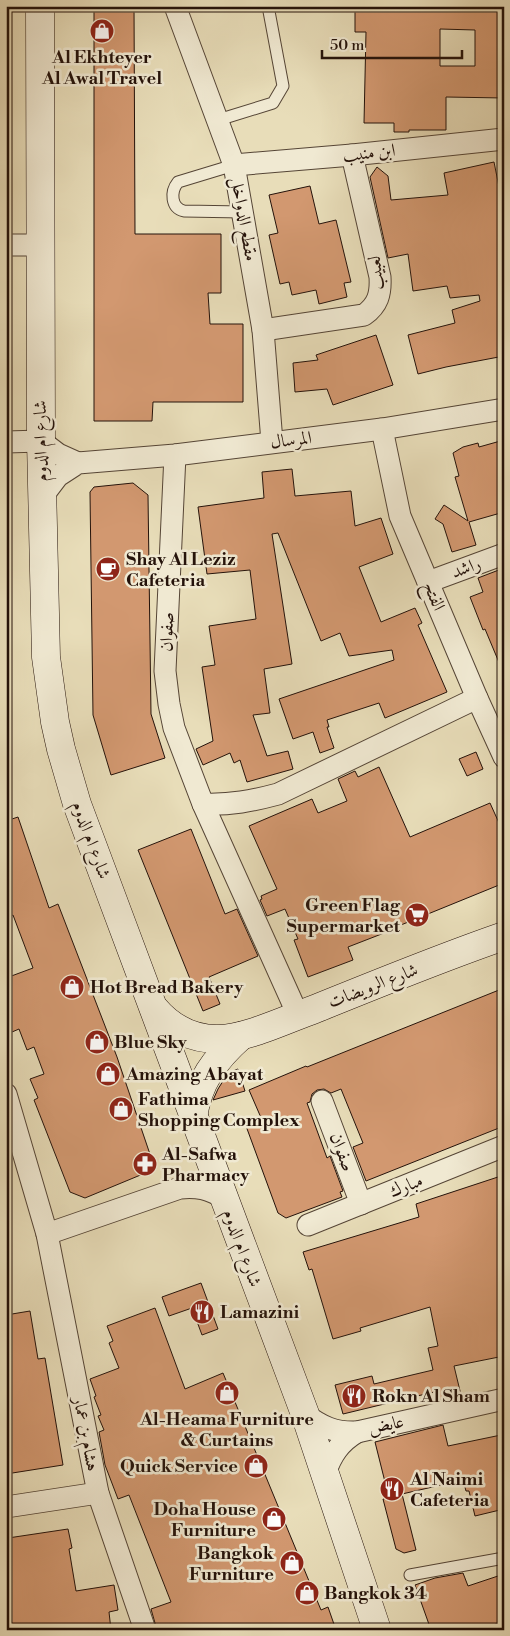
<svg xmlns="http://www.w3.org/2000/svg" width="510" height="1636" viewBox="0 0 510 1636" font-family="'Libre Bodoni',Amiri,serif">
<rect width="100%" height="100%" fill="#e8ddb9"/>
<filter id="stains"><feTurbulence type="fractalNoise" baseFrequency=".004" numOctaves="4"/><feColorMatrix values="0 0 0 0 .2 0 0 0 0 .09 0 0 0 0 .02 0 0 0 .5 -.17"/></filter>
<radialGradient id="worn" r=".72"><stop offset=".6" stop-color="#630" stop-opacity="0"/><stop offset="1" stop-color="#630" stop-opacity=".3"/></radialGradient>
<g fill="#d29870" stroke="#24120a" fill-rule="evenodd">
<polygon points="94,6 134,6 135,234 221,234 221,293 208,293 210,324 243,324 243,402 153,402 152,421 94,421"/>
<path d="M355 6H504V98L446 97V130H409V132H394V123H364L366 32H355ZM440 29 475 30V66H440Z"/>
<polygon points="494,162 504,212 504,356 446,367 418,374 408,335 455,323 452,310 480,301 479,295 450,298 447,286 413,291 408,254 388,258 370,177 377,167 388,176 391,200 448,195 444,173"/>
<polygon points="310,186 319,224 336,220 351,282 344,283 347,297 319,304 316,290 292,295 289,282 280,284 269,235 278,233 269,195"/>
<polygon points="376,335 393,385 333,405 327,389 295,392 293,363 318,360 316,355"/>
<polygon points="504,440 504,512 469,522 476,545 452,552 443,524 435,519 444,505 468,521 455,477 459,476 453,453 463,447 478,443 479,447"/>
<polygon points="292,469 295,496 351,491 355,526 381,518 393,554 359,567 381,622 415,608 422,623 418,625 447,692 385,718 379,703 327,720 329,727 327,727 334,748 320,753 313,732 293,739 279,699 394,660 392,650 349,656 340,633 321,641 278,533 272,534 292,664 264,669 270,713 253,715 267,756 288,751 293,769 247,782 240,760 234,763 230,753 203,765 196,749 213,741 202,667 215,665 209,626 256,619 250,570 207,574 198,507 264,498 262,472"/>
<polygon points="133,483 148,495 151,714 165,758 111,775 93,715 90,492 94,487"/>
<polygon points="504,568 504,672 503,672 485,629 483,630 470,597 483,592 478,578"/>
<polygon points="476,752 483,769 467,776 459,759"/>
<polygon points="379,767 410,837 490,803 504,834 504,883 396,927 397,928 348,947 353,960 308,977 294,940 298,939 285,909 267,916 260,900 262,899 261,896 277,889 249,826 312,799 318,813 347,801 338,779 355,771 358,777"/>
<polygon points="18,817 49,908 58,904 117,1057 155,1169 85,1198 70,1192 34,1100 38,1098 30,1079 44,1074 34,1047 27,1050 19,1029 12,1032 6,1016 6,978 33,968 13,915 9,917 6,908 6,821"/>
<polygon points="191,829 225,914 237,909 258,956 209,977 220,1004 203,1011 138,850"/>
<polygon points="504,988 504,1126 366,1181 353,1147 363,1143 341,1089 331,1093 324,1089 317,1090 312,1094 310,1102 307,1103 327,1158 330,1156 343,1191 340,1192 342,1197 286,1218 278,1213 246,1126 262,1120 249,1090 306,1066 307,1067"/>
<polygon points="238,1069 245,1091 213,1100 218,1089 228,1073"/>
<polygon points="504,1175 504,1356 454,1366 461,1395 439,1400 438,1391 343,1414 335,1385 372,1376 374,1384 433,1370 428,1348 438,1346 430,1307 360,1328 361,1331 333,1339 312,1269 309,1270 303,1252 419,1217 416,1204"/>
<polygon points="201,1283 218,1329 202,1335 192,1308 169,1316 162,1297"/>
<polygon points="155,1308 185,1389 223,1373 321,1610 328,1607 336,1630 157,1630 151,1609 171,1602 129,1495 118,1499 105,1465 99,1432 104,1430 98,1416 101,1415 94,1397 96,1396 90,1379 119,1368 109,1343 113,1341 107,1326"/>
<polygon points="30,1311 38,1359 45,1358 63,1465 6,1474 6,1315"/>
<polygon points="443,1425 448,1446 501,1435 504,1447 504,1509 475,1516 469,1491 466,1491 463,1480 402,1494 416,1550 404,1553 396,1549 383,1499 389,1498 375,1442"/>
<polygon points="68,1529 72,1548 69,1549 76,1591 114,1585 118,1610 109,1612 111,1630 54,1630 53,1626 27,1630 6,1630 6,1588 11,1588 6,1554 11,1554 8,1538"/>
<polygon points="463,1573 468,1586 504,1574 504,1621 480,1630 431,1630 415,1585 435,1578"/>
</g>
<g fill="none" stroke-linecap="round" stroke-linejoin="round">
<defs>
<g id="lane">
<polyline points="218,120 273,103 283,86 268,6"/>
<path d="M234 165 178 182C170 192 171 208 184 211L243 212"/>
<polyline points="410,1575 504,1558"/>
</g>
<g id="street">
<polyline points="175,6 234,165 263,330 272,442"/>
<polyline points="234,165 352,155 504,139"/>
<polyline points="6,245 41,245"/>
<path d="M263 330 364 315C378 305 381 294 380 277L352 155"/>
<polyline points="382,429 400,516 477,698 504,757"/>
<polyline points="6,442 41,441 58,454 78,463"/>
<polyline points="175,455 165,671 169,704 174,728 203,804 298,1015"/>
<polyline points="42,497 58,476 78,463 175,455 382,429 504,409"/>
<polyline points="428,582 504,554"/>
<path d="M203 804C231 805 252 801 278 794L477 698"/>
<polyline points="6,1094 47,1234 98,1493 145,1630"/>
<polyline points="322,1101 361,1204"/>
<polyline points="308,1225 504,1146"/>
<path d="M47 1234 180 1188C197 1186 209 1189 224 1198"/>
<path d="M305 1414C321 1427 336 1433 357 1432L504 1399"/>
<path d="M325 1474C331 1455 340 1442 357 1432"/>
<polyline points="6,1507 98,1493"/>
</g>
<g id="secondary">
<polyline points="40,6 41,441 46,657 55,722 61,749 77,804 305,1414 377,1630"/>
<path d="M154 1008C170 1027 191 1039 217 1039 246 1039 287 1019 315 1009 377 984 440 958 504 936"/>
<path d="M193 1117C198 1082 215 1059 241 1036"/>
</g>
</defs>
<use href="#lane" stroke="#554536" stroke-width="13"/>
<use href="#street" stroke="#554536" stroke-width="23"/>
<use href="#secondary" stroke="#24120a" stroke-width="29"/>
<use href="#lane" stroke="#f0e9d2" stroke-width="11"/>
<use href="#street" stroke="#f0e9d2" stroke-width="21"/>
<use href="#secondary" stroke="#f0e9d2" stroke-width="28"/>
</g>
<defs>
<symbol id="shop-disc" viewBox="-11 -11 22 22"><circle r="9.5" fill="#8f2418" stroke="#f0e9d2"/><path d="M-5-2.5h2.3a2.7 3.5 0 0 1 5.4 0H5L5.5 6h-11ZM-1.5-2.5h3a1.5 2.3 0 0 0-3 0Z" fill="#fff"/></symbol>
<symbol id="cafe-disc" viewBox="-11 -11 22 22"><circle r="9.5" fill="#8f2418" stroke="#f0e9d2"/><path d="M-5.5-4.5H6V0H3Q3 3.5 0 3.5H-2.5Q-5.5 3.5-5.5 0ZM3-3.2v2h1.7v-2ZM-6 4.5H4V6H-6Z" fill="#fff"/></symbol>
<symbol id="supermarket-disc" viewBox="-11 -11 22 22"><circle r="9.5" fill="#8f2418" stroke="#f0e9d2"/><path d="M-6-5.5h2.5l.6 2H6L4.5 2H-2.5L-4.4-4H-6ZM-1.5 3.2a1.3 1.3 0 1 0 .1 0ZM3 3.2a1.3 1.3 0 1 0 .1 0Z" fill="#fff"/></symbol>
<symbol id="pharmacy-disc" viewBox="-11 -11 22 22"><circle r="9.5" fill="#8f2418" stroke="#f0e9d2"/><path d="M-2-6h4v4h4v4h-4v4h-4v-4h-4v-4h4Z" fill="#fff"/></symbol>
<symbol id="restaurant-disc" viewBox="-11 -11 22 22"><circle r="9.5" fill="#8f2418" stroke="#f0e9d2"/><path d="M-5-6h1v4h1v-4h1v4h1v-4h1v5L-1.5 .5V6h-2V.5L-5-1ZM5-6V6H3V1.5H1.5Q1.5-4 5-6Z" fill="#fff"/></symbol>
</defs>
<g fill-rule="evenodd">
<use href="#shop-disc" x="88" y="17" width="28" height="28"/>
<use href="#cafe-disc" x="94" y="555" width="28" height="28"/>
<use href="#supermarket-disc" x="403" y="901" width="28" height="28"/>
<use href="#shop-disc" x="58" y="973" width="28" height="28"/>
<use href="#shop-disc" x="83" y="1028" width="28" height="28"/>
<use href="#shop-disc" x="94" y="1060" width="28" height="28"/>
<use href="#shop-disc" x="107" y="1095" width="28" height="28"/>
<use href="#pharmacy-disc" x="131" y="1150" width="28" height="28"/>
<use href="#restaurant-disc" x="188" y="1298" width="28" height="28"/>
<use href="#shop-disc" x="213" y="1379" width="28" height="28"/>
<use href="#restaurant-disc" x="340" y="1382" width="28" height="28"/>
<use href="#shop-disc" x="242" y="1452" width="28" height="28"/>
<use href="#restaurant-disc" x="378" y="1475" width="28" height="28"/>
<use href="#shop-disc" x="260" y="1505" width="28" height="28"/>
<use href="#shop-disc" x="278" y="1549" width="28" height="28"/>
<use href="#shop-disc" x="293" y="1579" width="28" height="28"/>
</g>
<g text-anchor="middle" dominant-baseline="central" stroke-width="5" stroke-linejoin="round" paint-order="stroke">
<g font-size="18" font-weight="bold" fill="#24120a" stroke="#f0e9d2" text-anchor="start">
<text x="102" y="57" text-anchor="middle">Al Ekhteyer<tspan x="102" dy="21">Al Awal Travel</tspan></text>
<text x="126" y="559">Shay Al Leziz<tspan x="126" dy="21">Cafeteria</tspan></text>
<text x="400" y="905" text-anchor="end">Green Flag<tspan x="400" dy="21">Supermarket</tspan></text>
<text x="90" y="987">Hot Bread Bakery</text>
<text x="114" y="1042">Blue Sky</text>
<text x="126" y="1074">Amazing Abayat</text>
<text x="138" y="1099">Fathima<tspan x="138" dy="21">Shopping Complex</tspan></text>
<text x="162" y="1154">Al-Safwa<tspan x="162" dy="21">Pharmacy</tspan></text>
<text x="220" y="1312">Lamazini</text>
<text x="372" y="1396">Rokn Al Sham</text>
<text x="227" y="1419" text-anchor="middle">Al-Heama Furniture<tspan x="227" dy="21">&amp; Curtains</tspan></text>
<text x="238" y="1466" text-anchor="end">Quick Service</text>
<text x="410" y="1479">Al Naimi<tspan x="410" dy="21">Cafeteria</tspan></text>
<text x="256" y="1509" text-anchor="end">Doha House<tspan x="256" dy="21">Furniture</tspan></text>
<text x="274" y="1553" text-anchor="end">Bangkok<tspan x="274" dy="21">Furniture</tspan></text>
<text x="324" y="1593">Bangkok 34</text>
</g>
<g font-size="18" fill="#24120a" stroke="#f0e9d2">
<text transform="translate(369 153) rotate(-6)">ابن منيب</text>
<text transform="translate(244 219) rotate(80)">مقطع الدواخل</text>
<text transform="translate(376 273) rotate(-96)">لعبيب</text>
<text transform="translate(291 440) rotate(-7)">المرسال</text>
<text transform="translate(41 441) rotate(-91)">شارع ام الدوم</text>
<text transform="translate(466 568) rotate(-20)">راشد</text>
<text transform="translate(434 596) rotate(67)">الفتح</text>
<text transform="translate(167 632) rotate(-88)">صفوان</text>
<text transform="translate(91 840) rotate(70)">شارع ام الدوم</text>
<text transform="translate(373 986) rotate(-21)">شارع الرويضات</text>
<text transform="translate(342 1152) rotate(69)">صفوان</text>
<text transform="translate(406 1186) rotate(-22)">مبارك</text>
<text transform="translate(242 1248) rotate(70)">شارع ام الدوم</text>
<text transform="translate(386 1425) rotate(-12)">عايض</text>
<text transform="translate(86 1434) rotate(79)">هشام بن عمار</text>
</g>
</g>
<rect width="510" height="1636" fill="none" stroke="#e8ddb9" stroke-width="25"/>
<rect x="8" y="8" width="495" height="1621" fill="none" stroke="#24120a" stroke-width="2.5"/>
<rect x="12" y="12" width="485" height="1611" fill="none" stroke="#24120a"/>
<path d="M322 50v8h140v-8" fill="none" stroke="#24120a" stroke-width="2.5"/>
<text x="330" y="50" font-size="15" fill="#24120a" stroke="#f0e9d2" stroke-width="4" paint-order="stroke">50 m</text>
<rect width="100%" height="100%" filter="url(#stains)"/>
<rect width="100%" height="100%" fill="url(#worn)"/>
</svg>
